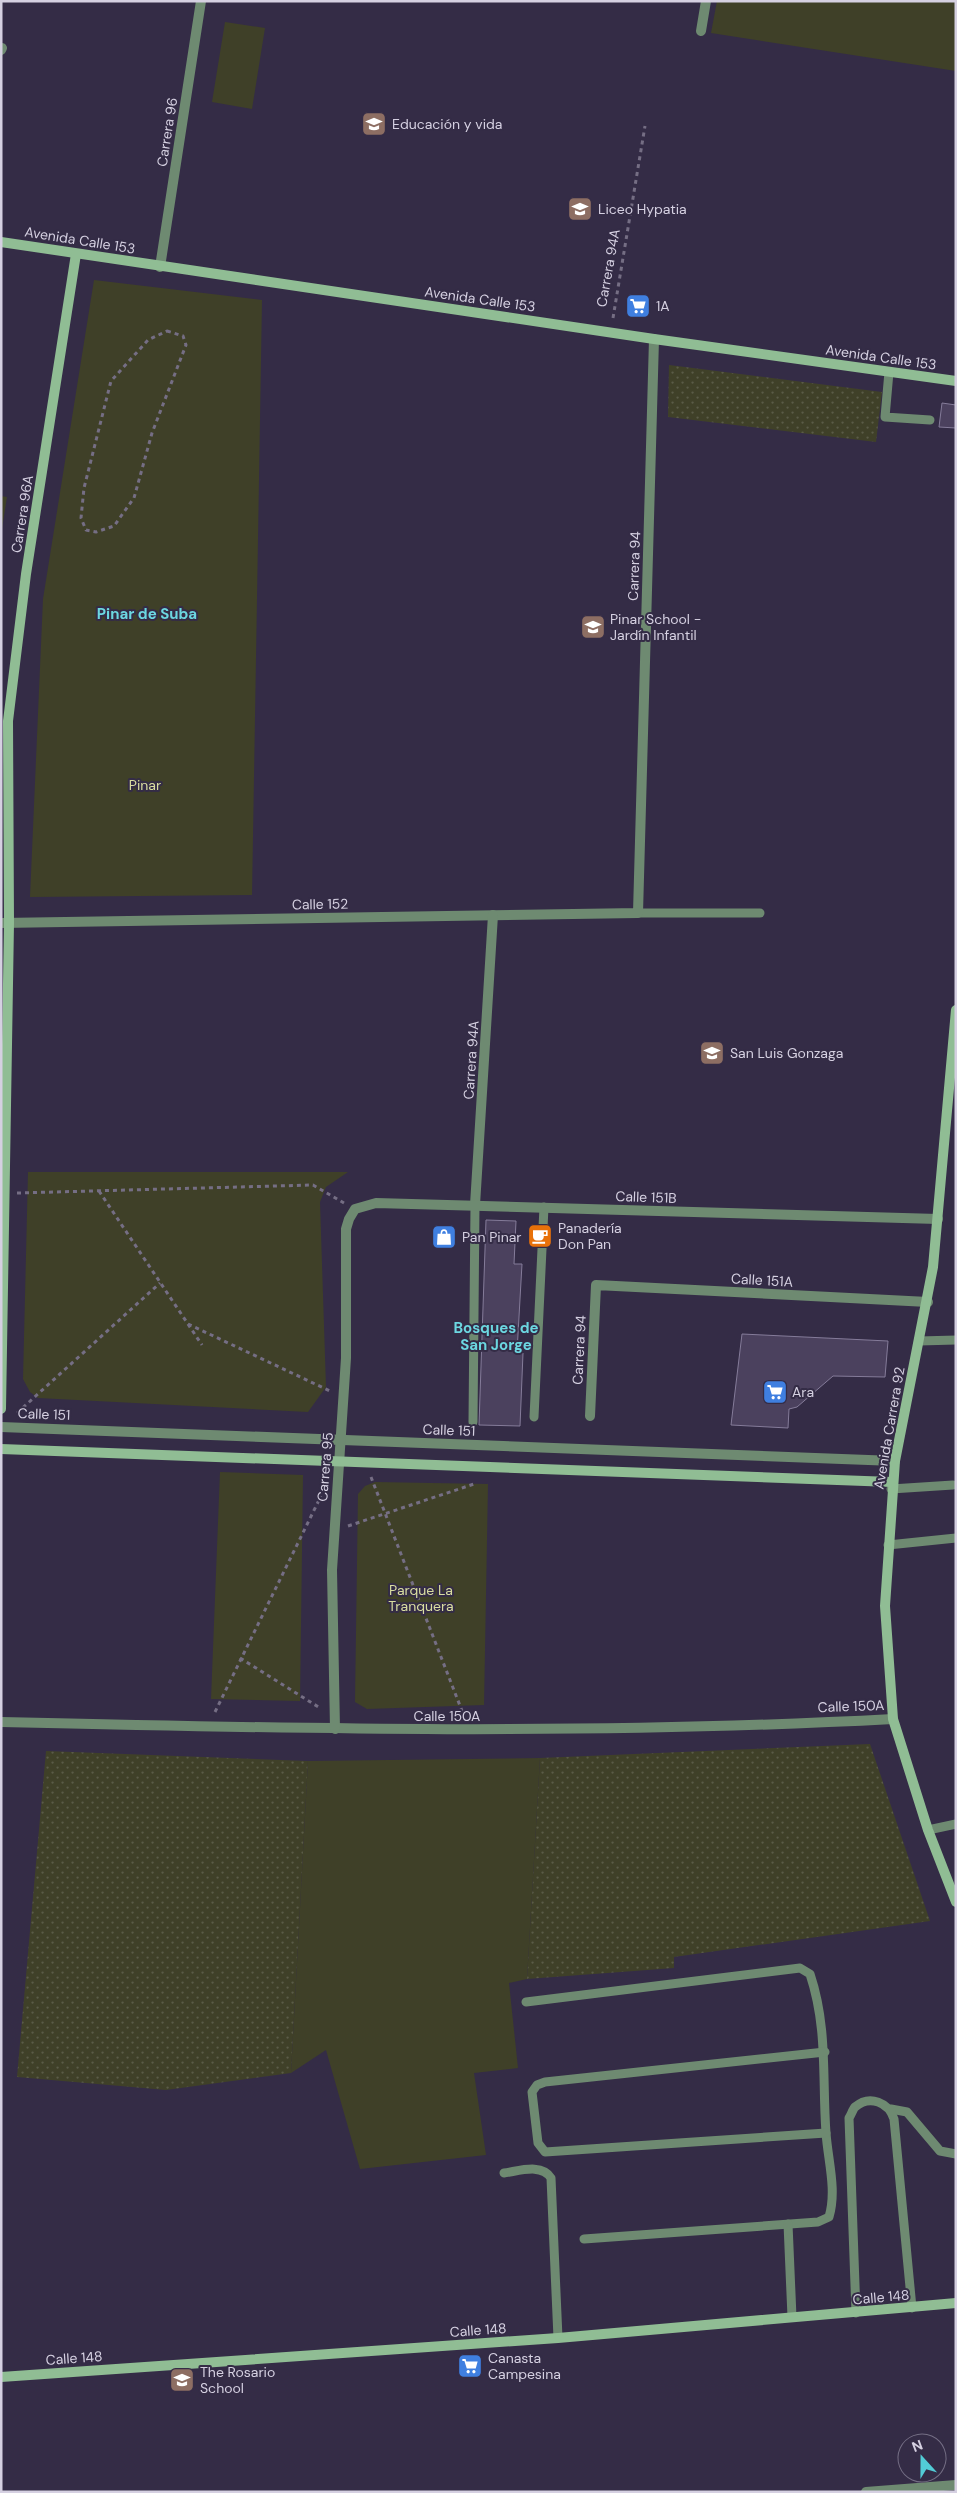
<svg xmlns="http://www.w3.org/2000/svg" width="957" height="2493" viewBox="0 0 957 2493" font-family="'DM Sans',sans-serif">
<defs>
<pattern id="grass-dots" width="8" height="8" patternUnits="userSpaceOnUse" patternTransform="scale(1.25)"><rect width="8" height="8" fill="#3f4028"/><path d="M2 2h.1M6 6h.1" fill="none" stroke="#5a5b47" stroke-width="1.8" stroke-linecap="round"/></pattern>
</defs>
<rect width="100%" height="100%" fill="#342c46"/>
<g fill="url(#grass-dots)">
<polygon points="669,365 882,392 876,442 668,417"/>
<polygon points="870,1744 930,1921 674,1957 674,1968 527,1979 540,1758"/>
<polygon points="46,1751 308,1761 291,2073 166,2090 17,2077"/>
</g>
<g fill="#3f4028">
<polygon points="717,1 956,1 956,71 711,33"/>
<polygon points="225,22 265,28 252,109 212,102"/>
<polygon points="94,280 262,300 252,895 30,897 43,599"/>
<polygon points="1,496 7,497 1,535"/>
<polygon points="28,1172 348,1172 326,1187 320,1202 326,1387 308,1412 38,1398 30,1392 23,1379"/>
<polygon points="220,1472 303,1475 300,1701 211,1699"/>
<polygon points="375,1482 488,1484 484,1705 367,1709 355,1702 358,1494 365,1486"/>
<polygon points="540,1758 527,1979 509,1983 518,2068 474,2073 486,2155 360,2169 326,2050 291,2073 308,1761"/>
</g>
<g fill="#4b415e" stroke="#857c9a">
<polygon points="942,403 956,405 956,428 939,427"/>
<polygon points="486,1220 516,1221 514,1264 522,1264 517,1352 523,1353 520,1426 479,1425"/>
<polygon points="742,1334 888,1341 885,1377 833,1376 797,1407 789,1409 788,1428 731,1425"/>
</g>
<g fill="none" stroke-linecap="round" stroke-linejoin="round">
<g stroke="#756e84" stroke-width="3" stroke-dasharray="4 4" stroke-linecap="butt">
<polyline points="613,318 645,126"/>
<polygon points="167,331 183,336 186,345 152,433 134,498 114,526 96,532 86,530 81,518 84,488 111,381 148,340"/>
<polyline points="99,1191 202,1345"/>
<polyline points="17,1193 313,1185 344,1203"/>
<polyline points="188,1324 330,1391"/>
<polyline points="17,1413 160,1283"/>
<polyline points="371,1477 464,1716"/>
<polyline points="348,1526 477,1483"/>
<polyline points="240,1658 320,1708"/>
<polyline points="215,1712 321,1496"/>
</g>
<g stroke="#6e8a71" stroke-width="9">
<polyline points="889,372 885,417 930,420"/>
<polyline points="638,913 760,913"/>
<polyline points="919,1341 956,1340"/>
<polyline points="534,1417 544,1207"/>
<polyline points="473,1422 475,1205"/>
<polyline points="891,1489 953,1485"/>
<polyline points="888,1545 956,1538"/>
<polyline points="928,1830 956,1824"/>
<path d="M526 2002 800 1968 810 1974C828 2028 822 2078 826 2133 828 2161 837 2190 829 2217L818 2222 584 2239"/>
<polyline points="825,2052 545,2082 537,2085 532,2092 538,2143 545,2152 826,2133"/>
<polyline points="891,2109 907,2112 940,2151 956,2154"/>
<path d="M504 2173C519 2171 542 2163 551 2178L558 2338"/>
<polyline points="788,2224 792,2317"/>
<path d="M856 2313 849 2118C851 2115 853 2109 855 2107 870 2094 889 2103 894 2119L912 2308"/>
</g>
<g stroke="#6e8a71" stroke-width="10">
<polyline points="701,31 706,1"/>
<polyline points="1,50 2,48"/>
<polyline points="160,267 201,1"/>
<polyline points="1,923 638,913 654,339"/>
<polyline points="475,1205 493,915"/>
<polyline points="590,1416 596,1285 928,1302"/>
<polyline points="1,1427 895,1461"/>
<path d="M1 1722C298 1729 596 1735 893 1719"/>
<polyline points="335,1729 332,1570 346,1358 346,1229 349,1219 355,1209 376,1203 938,1219"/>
<polyline points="866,2492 956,2485"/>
</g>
<g stroke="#90bd94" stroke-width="10">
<polyline points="1,242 654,339 956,381"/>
<polyline points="956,1010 933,1267 895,1461 885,1606 893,1719 928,1830 956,1902"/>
<polyline points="1,1409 9,923 8,721 26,574 76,254"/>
<polyline points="1,1449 892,1482"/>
<polyline points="1,2377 558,2338 956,2303"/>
</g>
</g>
<defs>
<symbol id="school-square" viewBox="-11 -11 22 22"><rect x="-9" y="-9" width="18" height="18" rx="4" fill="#8d6e63" stroke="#342c46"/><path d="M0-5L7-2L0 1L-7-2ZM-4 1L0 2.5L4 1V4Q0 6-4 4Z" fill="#fff"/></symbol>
<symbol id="supermarket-square" viewBox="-11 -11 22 22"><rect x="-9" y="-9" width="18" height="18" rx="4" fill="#3f7fe0" stroke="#342c46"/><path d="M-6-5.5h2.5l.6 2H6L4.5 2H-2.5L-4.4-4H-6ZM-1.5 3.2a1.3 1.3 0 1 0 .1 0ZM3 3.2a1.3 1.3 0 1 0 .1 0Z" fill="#fff"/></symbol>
<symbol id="cafe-square" viewBox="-11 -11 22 22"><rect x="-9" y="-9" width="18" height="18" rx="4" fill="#e8710a" stroke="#342c46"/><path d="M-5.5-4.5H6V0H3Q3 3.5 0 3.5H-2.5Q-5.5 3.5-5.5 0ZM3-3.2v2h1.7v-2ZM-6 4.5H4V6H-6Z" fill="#fff"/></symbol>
<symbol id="shop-square" viewBox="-11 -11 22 22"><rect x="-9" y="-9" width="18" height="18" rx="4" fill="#3f7fe0" stroke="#342c46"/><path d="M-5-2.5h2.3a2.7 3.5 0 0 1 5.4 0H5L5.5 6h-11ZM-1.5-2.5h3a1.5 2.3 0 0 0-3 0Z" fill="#fff"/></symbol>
</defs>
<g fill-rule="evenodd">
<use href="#school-square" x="360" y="110" width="28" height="28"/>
<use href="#school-square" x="566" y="195" width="28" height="28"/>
<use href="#supermarket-square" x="624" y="292" width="28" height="28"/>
<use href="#school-square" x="579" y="613" width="28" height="28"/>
<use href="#school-square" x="698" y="1039" width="28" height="28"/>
<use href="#cafe-square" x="526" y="1222" width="28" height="28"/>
<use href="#shop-square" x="430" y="1223" width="28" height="28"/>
<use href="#supermarket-square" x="761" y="1378" width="28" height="28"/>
<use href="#supermarket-square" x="456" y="2352" width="28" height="28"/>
<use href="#school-square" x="168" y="2366" width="28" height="28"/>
</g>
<g text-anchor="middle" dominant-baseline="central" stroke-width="4" stroke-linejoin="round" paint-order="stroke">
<g font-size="14" fill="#d5d0e1" stroke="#342c46" text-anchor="start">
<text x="392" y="124">Educación y vida</text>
<text x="598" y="209">Liceo Hypatia</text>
<text x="656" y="306">1A</text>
<text x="610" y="619">Pinar School -<tspan x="610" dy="16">Jardín Infantil</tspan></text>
<text x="730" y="1053">San Luis Gonzaga</text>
<text x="558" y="1228">Panadería<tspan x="558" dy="16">Don Pan</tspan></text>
<text x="462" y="1237">Pan Pinar</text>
<text x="792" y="1392">Ara</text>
<text x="488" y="2358">Canasta<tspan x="488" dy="16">Campesina</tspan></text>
<text x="200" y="2372">The Rosario<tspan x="200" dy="16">School</tspan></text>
</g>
<g font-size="14" fill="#d5d0e1" stroke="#342c46">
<text transform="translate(167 132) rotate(-81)">Carrera 96</text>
<text transform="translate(80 240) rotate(9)">Avenida Calle 153</text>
<text transform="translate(608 268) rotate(-80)">Carrera 94A</text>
<text transform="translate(480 299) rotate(8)">Avenida Calle 153</text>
<text transform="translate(881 357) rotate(8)">Avenida Calle 153</text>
<text transform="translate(22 514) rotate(-81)">Carrera 96A</text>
<text transform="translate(634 566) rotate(-88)">Carrera 94</text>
<text transform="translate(320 904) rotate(-1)">Calle 152</text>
<text transform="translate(471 1060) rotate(-86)">Carrera 94A</text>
<text transform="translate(646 1197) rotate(2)">Calle 151B</text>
<text transform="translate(762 1280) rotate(3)">Calle 151A</text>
<text transform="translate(579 1350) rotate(-87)">Carrera 94</text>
<text transform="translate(44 1414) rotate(2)">Calle 151</text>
<text transform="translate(889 1428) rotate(-80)">Avenida Carrera 92</text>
<text transform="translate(449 1430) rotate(2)">Calle 151</text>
<text transform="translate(325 1467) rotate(-85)">Carrera 95</text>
<text transform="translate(851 1706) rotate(-2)">Calle 150A</text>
<text x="447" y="1716">Calle 150A</text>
<text transform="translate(881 2297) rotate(-5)">Calle 148</text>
<text transform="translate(478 2330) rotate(-4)">Calle 148</text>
<text transform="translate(74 2358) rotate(-4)">Calle 148</text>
</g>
<g font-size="14" fill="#d9dda0" stroke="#342c46">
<text x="145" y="785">Pinar</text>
<text x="421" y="1590">Parque La<tspan x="421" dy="16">Tranquera</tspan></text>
</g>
<g font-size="15" font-weight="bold" fill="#6cd7e1" stroke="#342c46">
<text x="147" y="614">Pinar de Suba</text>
<text x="496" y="1328">Bosques de<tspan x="496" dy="17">San Jorge</tspan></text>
</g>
</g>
<rect width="957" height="2493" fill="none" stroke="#d5d0e1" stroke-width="5"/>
<g transform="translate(922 2458) rotate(339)"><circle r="24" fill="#342c46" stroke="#746e84"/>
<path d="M0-4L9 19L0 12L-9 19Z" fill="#52ccd6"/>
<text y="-8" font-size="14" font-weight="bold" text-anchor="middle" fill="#d5d0e1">N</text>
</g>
</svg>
